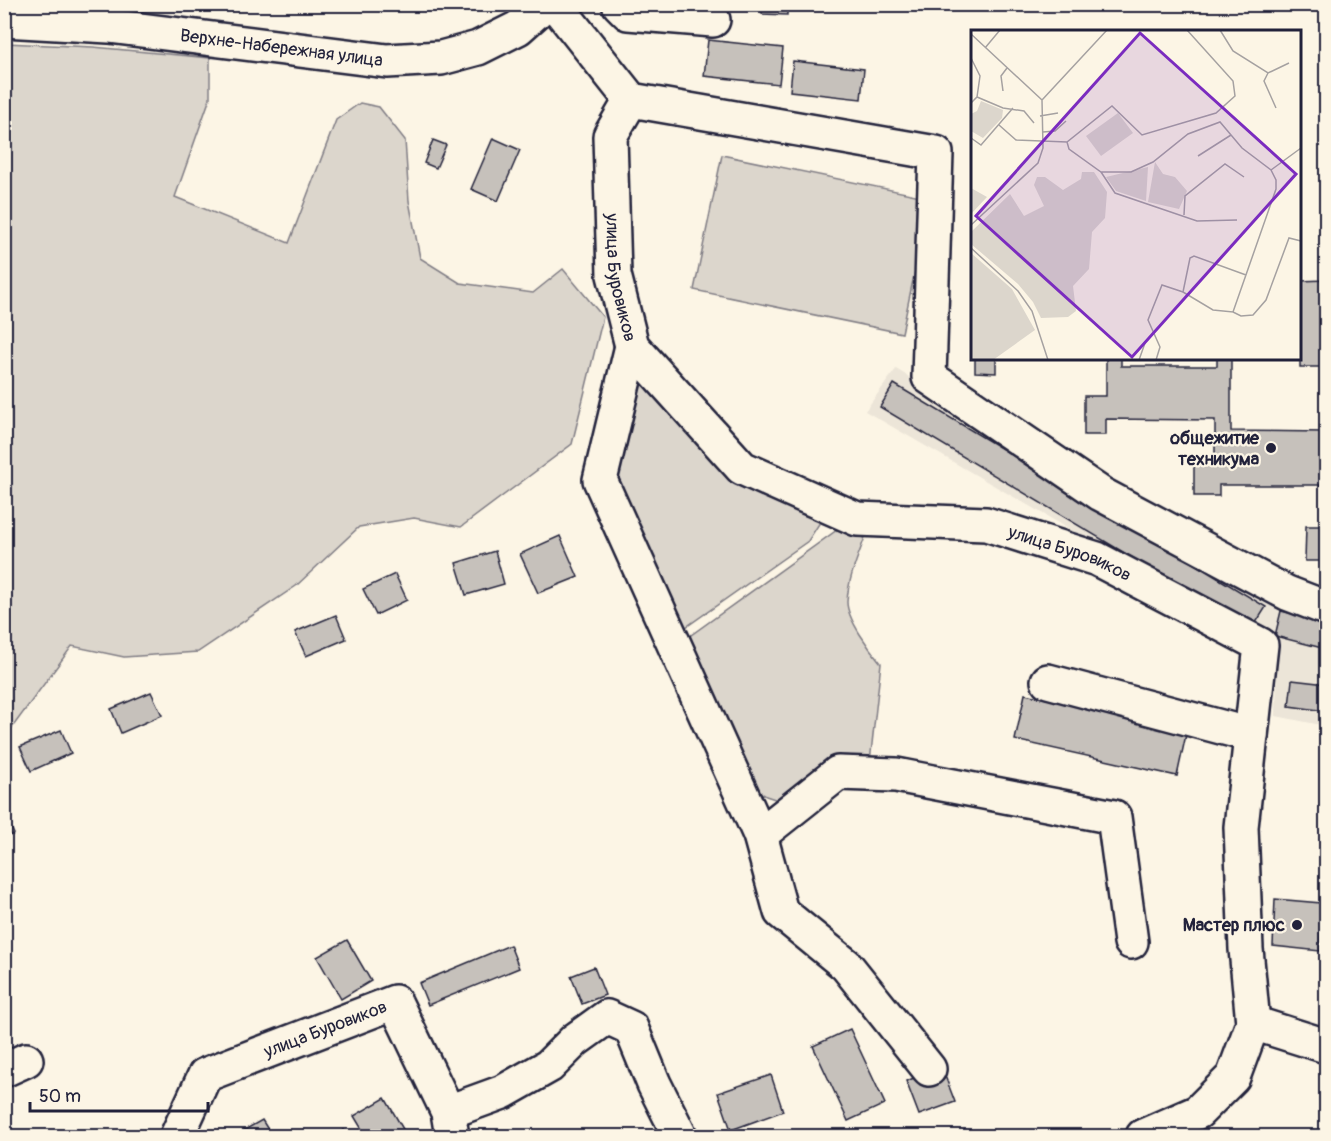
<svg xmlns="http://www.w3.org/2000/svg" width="1331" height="1141" viewBox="0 0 1331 1141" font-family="Pangolin,sans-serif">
<rect width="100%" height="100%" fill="#fcf5e5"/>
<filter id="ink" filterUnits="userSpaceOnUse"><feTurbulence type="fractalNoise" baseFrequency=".0167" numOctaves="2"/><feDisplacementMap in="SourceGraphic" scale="12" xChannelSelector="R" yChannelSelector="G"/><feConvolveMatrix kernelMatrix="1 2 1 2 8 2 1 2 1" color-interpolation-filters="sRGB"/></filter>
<g filter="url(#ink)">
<polygon fill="#ece5d8" points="896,369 1273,599 1326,611 1326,726 1276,716 1277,649 865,411"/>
<g fill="#dcd6cc" stroke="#7f7c84" stroke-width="1.5">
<polygon points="5,43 93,47 210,58 210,98 175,197 289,243 336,120 360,103 379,107 405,140 409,201 420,258 460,283 533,293 563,269 603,317 572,444 461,527 414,518 359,527 296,586 198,652 124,657 72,646 11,729 5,733"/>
<polygon points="722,155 930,198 902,333 694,290"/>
<polygon points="647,378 824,516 808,541 676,634 609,475 629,383"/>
<path d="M848 527 868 529C860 552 848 577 847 602 847 619 870 650 881 663L870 762 784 802 766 796 750 786 680 643 837 530Z"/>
</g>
<g fill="#c6c1bb" stroke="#22223b" stroke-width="1.5">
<polygon points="762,4 787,4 787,15 762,14"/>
<polygon points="708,40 783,48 779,84 704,76"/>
<polygon points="793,61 864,69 861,99 790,91"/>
<polygon points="493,138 520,150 498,201 471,189"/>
<polygon points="433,140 446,145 436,168 424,163"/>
<polygon points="1326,280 1326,367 1300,367 1300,281"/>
<polygon points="975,358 996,358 996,373 975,372"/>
<polygon points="1106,358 1121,358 1121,366 1217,366 1217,358 1231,358 1231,431 1326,432 1326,561 1305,561 1306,526 1325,526 1325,485 1219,485 1219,496 1194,496 1194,460 1215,461 1215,420 1106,419 1106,435 1084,435 1084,396 1106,396"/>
<polygon points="894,384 1266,607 1252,629 880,407"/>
<polygon points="560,536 578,577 538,593 520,554"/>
<polygon points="495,551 504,584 466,595 456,563"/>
<polygon points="395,574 407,600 376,615 363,589"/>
<polygon points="1281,611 1326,622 1326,649 1275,636"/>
<polygon points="336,615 346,639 306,656 295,632"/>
<polygon points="1292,680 1326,684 1326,711 1289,706"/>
<polygon points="151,692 162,715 121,733 111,709"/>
<polygon points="1025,694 1187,730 1177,776 1015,740"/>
<polygon points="61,730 71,753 31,771 20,747"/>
<polygon points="4,813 14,834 4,838"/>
<polygon points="1275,899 1321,903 1320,951 1273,946"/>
<polygon points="347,940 371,981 341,999 317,957"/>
<polygon points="510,945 519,968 428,1005 419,983"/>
<polygon points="594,967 605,995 582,1004 571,976"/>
<polygon points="850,1029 885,1104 848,1121 813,1046"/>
<polygon points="942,1068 955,1102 919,1115 906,1081"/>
<polygon points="771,1075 783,1111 731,1130 718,1093"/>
<polygon points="385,1098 407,1136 366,1136 354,1116"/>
<polygon points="262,1120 272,1136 234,1136"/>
<polygon points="344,1130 348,1136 330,1136"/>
</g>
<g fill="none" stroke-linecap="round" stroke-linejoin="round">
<defs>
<g id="minor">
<polyline points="555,4 631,100 936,153 929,377 1101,494 1287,593 1326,608"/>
<polyline points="619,4 628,13 713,20"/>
<path id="s1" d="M4 20 109 26 387 61 441 58 478 48 518 28 545 4"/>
<path id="s2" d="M631 100 610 136 614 275 632 346 742 468 857 519 986 524 1097 559 1261 645 1241 827 1246 949 1253 1023 1233 1077 1198 1112 1143 1136"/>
<polyline points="632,346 600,480 760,835 781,912 846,965 929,1069"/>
<polyline points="1048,681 1251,735"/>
<polyline points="760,835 838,773 896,775 1114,817 1131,942"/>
<polyline points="1253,1023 1326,1046"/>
<polyline points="4,1070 26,1060"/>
<polyline points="448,1112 503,1092 549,1066 575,1040 607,1017 631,1028 654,1084 680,1136"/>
<path id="s3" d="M177 1136 205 1075 395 1002 448 1112 452 1136"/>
</g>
</defs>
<use href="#minor" stroke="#22223b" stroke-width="38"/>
<use href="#minor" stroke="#fcf5e5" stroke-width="33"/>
</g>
</g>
<g fill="#22223b" stroke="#fcf5e5" stroke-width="2">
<circle cx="1271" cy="448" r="6"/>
<circle cx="1297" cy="925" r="6"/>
</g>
<g text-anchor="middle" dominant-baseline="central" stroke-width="4.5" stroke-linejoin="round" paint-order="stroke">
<g font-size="18" fill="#22223b" stroke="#fcf5e5">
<text stroke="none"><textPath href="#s1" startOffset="279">Верхне-Набережная улица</textPath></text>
<text stroke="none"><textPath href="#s2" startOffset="184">улица Буровиков</textPath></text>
<text stroke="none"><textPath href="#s2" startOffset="762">улица Буровиков</textPath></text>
<text stroke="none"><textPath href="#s3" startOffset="196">улица Буровиков</textPath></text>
</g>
<g font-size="18" font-weight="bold" fill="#22223b" stroke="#fcf5e5" text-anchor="end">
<text x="1259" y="438">общежитие<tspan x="1259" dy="21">техникума</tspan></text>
<text x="1285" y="925">Мастер плюс</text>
</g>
</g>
<g transform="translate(971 30)">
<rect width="330" height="330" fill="#fcf5e5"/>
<path d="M10 71 32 80 31 88 12 108 0 101V84L6 81ZM147 83 162 103 130 126 115 106ZM184 132 192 144 204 147 216 161 208 179 177 172ZM177 137 175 171 145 161 135 147ZM111 142H123L136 162 134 188 121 202 118 239 102 256 105 281 97 287 70 288 62 272 47 254 0 214V202L39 164 53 186 73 176 63 155 66 147H74L92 160 110 149ZM0 158 16 167 0 184ZM0 223 41 259 64 300 22 330H0Z" fill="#dcd6cc"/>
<path fill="none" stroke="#a5a1a1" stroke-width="1.5" d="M249 0 262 21 297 43 318 33M0 4 71 70M14 18 29 0M0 28 9 46 6 67M297 43 293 51 305 78M32 61 30 46 36 38M0 73 6 67 32 78 53 81 63 93M69 86 87 83M28 95 45 110 96 112 141 76 171 105 245 83 264 66 262 51 216 0M72 102 84 101 95 91M0 108 10 115 42 78M96 112 98 119 130 142H160L182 132 217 104 249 92 271 118 300 140 305 150V159L262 282 242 280 212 262 191 255 177 290 189 317 185 330M227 126 260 105M300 140 330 118M130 142 144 163 226 191 266 190M213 185 214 166 254 134 273 147M0 195 67 133 72 118 71 70 136 0M0 218 47 261 61 281 77 330M212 262 219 228 223 226 275 245M262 282 270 286 282 285 295 270 318 208 330 211M168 330 174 313"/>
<path fill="#7b2cbf" fill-opacity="0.15" stroke="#7b2cbf" stroke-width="3" d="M169 3 325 144 161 327 5 186Z"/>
<rect width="330" height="330" fill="none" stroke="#22223b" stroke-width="3"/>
</g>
<rect width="1331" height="1141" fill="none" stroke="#fcf5e5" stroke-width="24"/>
<rect x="12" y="12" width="1307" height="1117" fill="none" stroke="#22223b" stroke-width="2" filter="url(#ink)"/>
<path d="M30 1102v9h178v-9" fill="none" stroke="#22223b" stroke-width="3"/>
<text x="39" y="1102" font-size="18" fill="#22223b" stroke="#fcf5e5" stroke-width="4.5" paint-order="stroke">50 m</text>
</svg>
